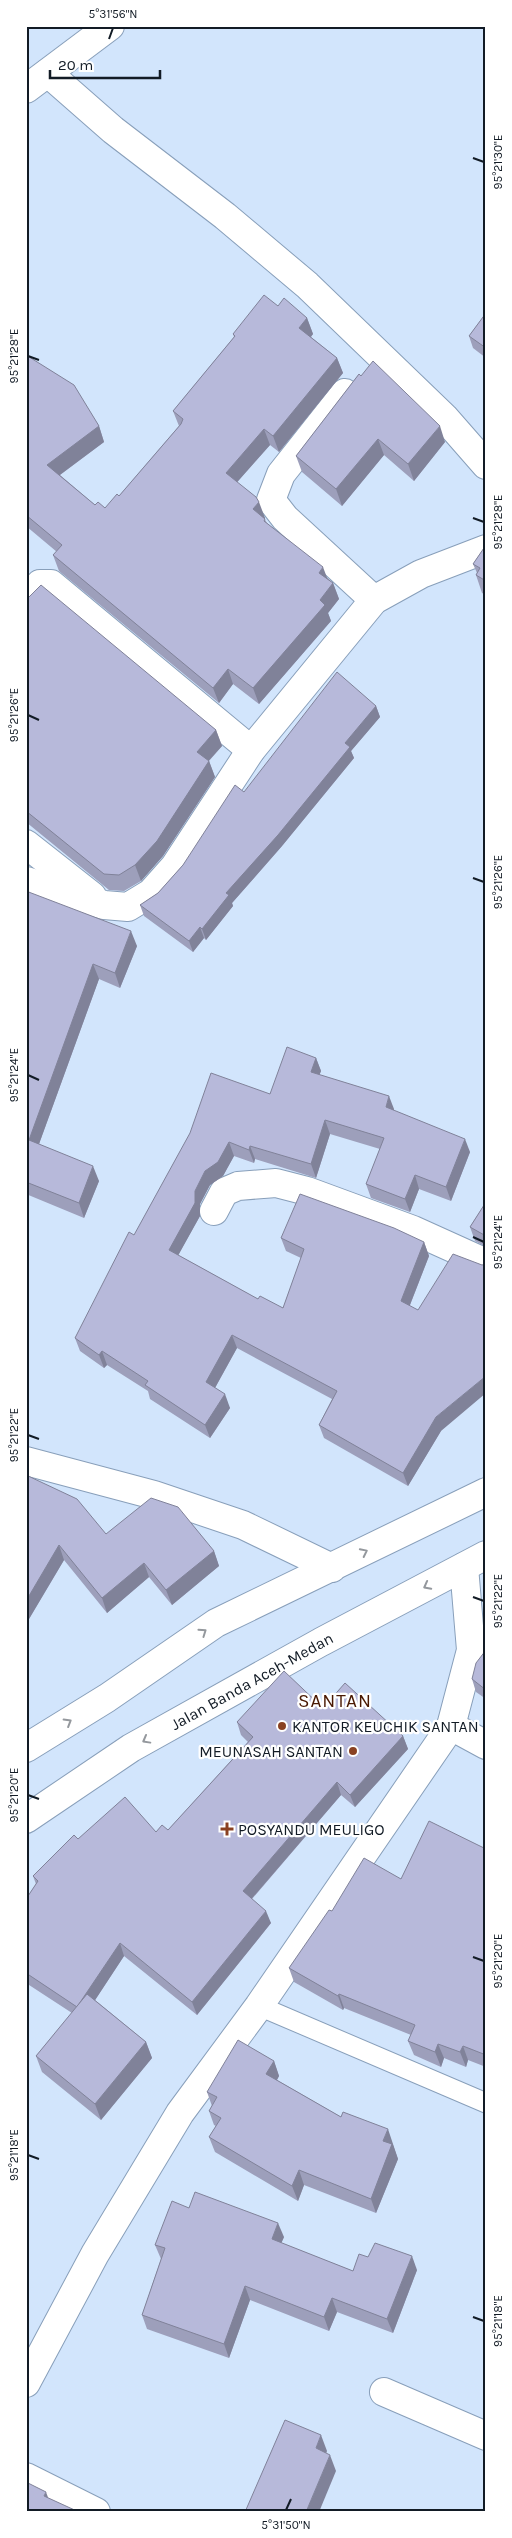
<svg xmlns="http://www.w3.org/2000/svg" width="512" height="2538" viewBox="0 0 512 2538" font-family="Karla,sans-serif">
<rect width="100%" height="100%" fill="#d2e5fc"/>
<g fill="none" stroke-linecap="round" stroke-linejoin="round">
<defs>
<polyline id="lane" points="259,2006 486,2103"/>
<g id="street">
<polyline points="48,73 113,130 225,216 307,285 444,417 486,465"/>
<polyline points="26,89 110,26"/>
<polyline points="345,393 281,474 271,500 285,518 374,600"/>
<polyline points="26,601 40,584 51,584 251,750"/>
<polyline points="26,844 92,896"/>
<polyline points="26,881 104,905 128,907 151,893 175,866 251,750 374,600 421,574 486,549"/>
<polyline points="214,1211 224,1192 238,1186 276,1183 307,1191 413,1230 486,1263"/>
<polyline points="26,1461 154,1495 243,1525 332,1568"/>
<polyline points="451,1726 486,1745"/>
<polyline points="26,2383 95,2254 180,2113 259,2006 451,1726 471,1650 464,1567"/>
<polyline points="384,2392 486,2436"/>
<polyline points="26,2477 96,2512"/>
</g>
<g id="highway">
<polyline points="26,1748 107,1698 216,1623 486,1492"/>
<path id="s1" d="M26 1819 131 1748 321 1642 486 1555"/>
</g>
</defs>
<use href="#lane" stroke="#889fba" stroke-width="21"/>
<use href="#street" stroke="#889fba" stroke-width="30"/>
<use href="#highway" stroke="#889fba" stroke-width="30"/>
<use href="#lane" stroke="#fff" stroke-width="19"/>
<use href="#street" stroke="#fff" stroke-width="28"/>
<use href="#highway" stroke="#fff" stroke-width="28"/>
</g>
<g fill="#9d9fbb">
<polygon points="278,306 307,318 313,334 311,337 337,358 343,373 279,452 270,445 237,482 265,518 264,518 267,523 333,583 339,599 328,613 331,621 259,704 233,684 219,703 59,571 53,555 57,552 26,526 26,355 99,426 104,442 60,475 95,505 105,508 119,496 179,426 173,411 234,337 233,334"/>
<polygon points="486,313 486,358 473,348 469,336"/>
<polygon points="359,374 445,442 414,481 384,455 342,506 302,472 296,456"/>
<polygon points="486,545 486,595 482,593 476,575 477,573 473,564"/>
<polygon points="26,600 216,730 222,746 209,761 215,777 163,856 141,881 124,891 109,890 26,822"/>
<polygon points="376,706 380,717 351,751 354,758 282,846 232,903 233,906 206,940 204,938 193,952 144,916 140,905 158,893 183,865 244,792"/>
<polygon points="26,891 137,946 120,988 99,979 39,1144 99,1181 84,1218 26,1194"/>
<polygon points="316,1058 321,1071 319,1075 394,1109 394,1111 470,1152 451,1201 419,1189 410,1212 371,1198 366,1184 380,1149 330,1134 316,1178 255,1159 254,1163 234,1156 223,1176 210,1185 200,1204 200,1216 178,1255 258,1299 283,1308 301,1258 286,1251 281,1238 424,1242 429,1256 410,1305 441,1431 408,1486 324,1438 319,1425 332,1399 237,1348 215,1388 230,1408 210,1438 150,1399 148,1391 107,1365 104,1368 80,1351 75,1338 134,1235 270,1094"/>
<polygon points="486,1202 486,1247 475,1241 470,1227"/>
<polygon points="26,1475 106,1534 214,1551 219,1566 172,1605 149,1577 107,1613 64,1560 26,1624"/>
<polygon points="486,1650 486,1699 476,1692 472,1679"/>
<polygon points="323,1708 403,1736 408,1749 355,1807 341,1795 252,1899 271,1923 197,2015 124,1956 95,2000 146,2042 152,2058 101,2120 42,2072 36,2056 72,2013 26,1983 26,1899 36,1884 33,1876 78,1839 156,1832 168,1830 248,1742 241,1735 237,1722"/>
<polygon points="486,1849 486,2067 468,2060 466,2067 444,2058 441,2067 414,2055 408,2041 411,2035 344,2008 343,2010 294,1982 289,1968 332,1911 401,1879"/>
<polygon points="274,2061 279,2076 277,2080 341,2117 393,2144 393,2145 398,2159 376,2213 304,2185 298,2201 215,2152 209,2137 216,2126 214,2125 209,2111 212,2106 207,2092"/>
<polygon points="189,2208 284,2237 281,2243 353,2271 368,2257 417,2270 393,2333 337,2312 329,2331 250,2300 229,2358 147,2329 142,2315 161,2259 155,2245"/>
</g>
<g fill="#808299">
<polygon points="307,318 313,334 305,344 299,328"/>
<polygon points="337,358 343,373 279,452 273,436"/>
<polygon points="99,426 104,442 53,480 47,465"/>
<polygon points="440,426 445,442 414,481 408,464"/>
<polygon points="264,429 270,445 232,488 226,473"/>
<polygon points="378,439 384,455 342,506 336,489"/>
<polygon points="259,502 265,518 259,525 253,509"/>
<polygon points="323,567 329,583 319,573"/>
<polygon points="333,583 339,599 328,613 331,621 259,704 253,688"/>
<polygon points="228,669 233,684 219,703 213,688"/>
<polygon points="376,706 380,717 351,751 354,758 282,846 232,903 233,906 206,940 202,929 226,893 345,743"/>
<polygon points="216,730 222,746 203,767 197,752"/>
<polygon points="209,761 215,777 163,856 141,881 135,865"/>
<polygon points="200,927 204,938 193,952 189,941"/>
<polygon points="131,931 137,946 120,988 115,973"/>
<polygon points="93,964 99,979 35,1155 29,1140"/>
<polygon points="316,1058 321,1071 315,1086 311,1072"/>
<polygon points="389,1096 394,1109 391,1121 386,1107"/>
<polygon points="325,1120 330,1134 316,1178 311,1164"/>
<polygon points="465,1139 470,1152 451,1201 446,1187"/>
<polygon points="229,1142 234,1156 223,1176 210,1185 200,1204 200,1216 174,1263 169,1250 195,1191 205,1171"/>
<polygon points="250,1146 255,1159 254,1163 249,1150"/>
<polygon points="93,1166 99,1181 84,1218 79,1203"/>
<polygon points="415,1175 419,1189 410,1212 405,1199"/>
<polygon points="424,1242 429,1256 406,1315 401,1301"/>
<polygon points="232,1335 237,1348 211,1395 206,1382"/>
<polygon points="102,1351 107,1365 104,1368 99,1355"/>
<polygon points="486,1376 486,1393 441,1431 408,1486 403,1473 436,1417"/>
<polygon points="225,1394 230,1408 210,1438 205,1425"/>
<polygon points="59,1545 64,1560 26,1624 26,1601"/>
<polygon points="214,1551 219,1566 172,1605 166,1590"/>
<polygon points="144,1563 149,1577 107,1613 102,1598"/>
<polygon points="403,1736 408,1749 355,1807 350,1795"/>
<polygon points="337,1782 341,1795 247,1904 243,1891"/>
<polygon points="266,1911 271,1923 197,2015 192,2002"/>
<polygon points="120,1943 124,1956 82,2020 77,2007"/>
<polygon points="339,1994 344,2008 343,2010 338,1996"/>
<polygon points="146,2042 152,2058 101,2120 95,2104"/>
<polygon points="438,2044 444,2058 441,2067 435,2052"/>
<polygon points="463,2046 468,2060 466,2067 460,2052"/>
<polygon points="274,2061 279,2076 272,2089 266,2074"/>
<polygon points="388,2129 398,2159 376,2213 371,2199 383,2141"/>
<polygon points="299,2170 304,2185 298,2201 292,2186"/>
<polygon points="278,2223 284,2237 277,2253 272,2239"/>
<polygon points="412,2256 417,2270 393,2333 387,2319"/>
<polygon points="245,2286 250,2300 229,2358 224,2344"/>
<polygon points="332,2298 337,2312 329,2331 324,2317"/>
<polygon points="321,2435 327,2451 322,2464 316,2448"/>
<polygon points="330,2455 336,2471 319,2512 306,2512"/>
<polygon points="46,2492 52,2508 44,2496"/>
</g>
<g fill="#b7b9da" stroke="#808299">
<polygon points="264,295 278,306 284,298 307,318 299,328 337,358 273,436 264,429 226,473 256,497 259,502 253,509 265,519 264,521 323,567 319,573 333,583 320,600 325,605 253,688 228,669 213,688 53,555 62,545 26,515 26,355 74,385 99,426 47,465 95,505 98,502 105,508 117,494 119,496 181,424 183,419 173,411 235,336 233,334"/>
<polygon points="486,313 486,348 469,336"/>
<polygon points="373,361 440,426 408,464 378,439 336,489 296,456 359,374 361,376"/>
<polygon points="486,545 486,581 476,575 480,568 473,564"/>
<polygon points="41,585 216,730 197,752 209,761 157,841 135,865 119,875 104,874 26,811 26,600"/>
<polygon points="337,672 376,706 345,743 350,747 278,835 226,893 229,895 202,929 200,927 189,941 140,905 158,893 183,865 235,785 244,792"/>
<polygon points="26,891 131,931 115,973 93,964 29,1140 93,1166 79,1203 26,1182"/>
<polygon points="287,1047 316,1058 311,1072 389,1096 386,1107 465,1139 446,1187 415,1175 405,1199 366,1184 384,1138 325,1120 311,1164 250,1146 249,1150 229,1142 218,1162 205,1171 195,1191 195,1203 169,1250 258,1299 260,1296 283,1308 304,1249 281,1238 300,1194 394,1228 424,1242 401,1301 418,1310 453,1254 482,1265 486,1264 486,1376 436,1417 403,1473 319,1425 337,1391 232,1335 206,1382 225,1394 205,1425 145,1385 148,1381 102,1351 99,1355 75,1338 129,1232 134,1235 190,1133 211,1073 270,1094"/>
<polygon points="486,1202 486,1236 470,1227"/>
<polygon points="26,1475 77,1499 106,1534 151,1498 178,1507 214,1551 166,1590 144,1563 102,1598 59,1545 26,1601"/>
<polygon points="486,1650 486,1690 472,1679 476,1663"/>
<polygon points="284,1671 323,1708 345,1683 403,1736 350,1795 337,1782 243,1891 266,1911 192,2002 120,1943 81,2001 77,2007 26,1973 26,1899 38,1881 33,1876 74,1835 78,1839 125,1797 156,1832 162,1825 168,1830 253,1737 237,1722"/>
<polygon points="429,1821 486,1849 486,2055 463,2046 460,2052 438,2044 435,2052 408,2041 415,2025 339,1994 338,1996 289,1968 329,1910 332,1911 364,1858 401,1879"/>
<polygon points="87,1994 146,2042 95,2104 36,2056"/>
<polygon points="238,2040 274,2061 266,2074 341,2117 343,2112 388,2129 383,2141 392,2144 371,2199 299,2170 292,2186 209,2137 221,2118 209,2111 217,2097 207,2092"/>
<polygon points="195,2192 278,2223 272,2239 353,2271 359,2254 368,2257 375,2243 412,2256 387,2319 332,2298 324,2317 245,2286 224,2344 142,2315 165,2248 155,2245 172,2201 189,2208"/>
<polygon points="285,2420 321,2435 316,2448 330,2455 306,2512 245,2512"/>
<polygon points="26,2482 46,2492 44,2496 79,2512 26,2512"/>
</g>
<defs><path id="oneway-chevron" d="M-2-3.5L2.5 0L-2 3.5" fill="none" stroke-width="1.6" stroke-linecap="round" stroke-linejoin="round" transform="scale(1.25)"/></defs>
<g stroke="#94989d">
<use href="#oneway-chevron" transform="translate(364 1552) rotate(-26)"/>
<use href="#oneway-chevron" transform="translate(427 1586) rotate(152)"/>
<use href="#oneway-chevron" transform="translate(203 1632) rotate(-35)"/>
<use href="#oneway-chevron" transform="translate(68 1722) rotate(-31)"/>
<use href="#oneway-chevron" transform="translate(146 1740) rotate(151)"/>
</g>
<path fill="none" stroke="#121b25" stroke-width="2" d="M109 39 113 28M473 158 484 162M28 356 39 360M473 518 484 522M28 715 39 720M473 878 484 882M28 1075 39 1080M473 1237 484 1242M28 1435 39 1439M473 1597 484 1601M28 1795 39 1799M473 1957 484 1961M28 2155 39 2159M473 2317 484 2321M286 2510 291 2499"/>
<g fill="#894122" stroke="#fff" stroke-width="2">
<circle cx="282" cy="1726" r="5"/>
<circle cx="353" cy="1751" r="5"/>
<path d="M224.5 1821.5h5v5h5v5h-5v5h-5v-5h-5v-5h5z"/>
</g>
<g text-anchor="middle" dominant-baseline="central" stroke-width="4.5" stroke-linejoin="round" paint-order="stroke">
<g font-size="16" fill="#121b25" stroke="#fff">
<text stroke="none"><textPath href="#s1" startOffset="265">Jalan Banda Aceh-Medan</textPath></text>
</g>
<g font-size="16" fill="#121b25" stroke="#fff" text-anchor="start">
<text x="292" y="1726">KANTOR KEUCHIK SANTAN</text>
<text x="343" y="1751" text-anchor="end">MEUNASAH SANTAN</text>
<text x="238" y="1829">POSYANDU MEULIGO</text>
</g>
<g font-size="19" letter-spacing="1" fill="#491903" stroke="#fff">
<text x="335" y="1701">SANTAN</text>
</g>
</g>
<rect width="512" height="2538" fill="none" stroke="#ffffff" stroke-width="55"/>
<path d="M50 70v8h110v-8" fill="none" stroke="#121b25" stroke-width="2.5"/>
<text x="58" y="70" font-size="15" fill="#121b25" stroke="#ffffff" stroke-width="4" paint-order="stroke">20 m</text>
<rect x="28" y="28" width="456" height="2482" fill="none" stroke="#121b25" stroke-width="2"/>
<g font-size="12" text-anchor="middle" fill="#121b25">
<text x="113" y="18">5°31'56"N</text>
<text transform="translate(498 162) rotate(-90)" y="4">95°21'30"E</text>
<text transform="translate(14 356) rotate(-90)" y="4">95°21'28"E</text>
<text transform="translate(498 522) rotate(-90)" y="4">95°21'28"E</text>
<text transform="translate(14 715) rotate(-90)" y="4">95°21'26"E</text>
<text transform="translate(498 882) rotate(-90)" y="4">95°21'26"E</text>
<text transform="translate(14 1075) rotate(-90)" y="4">95°21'24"E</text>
<text transform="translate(498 1242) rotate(-90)" y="4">95°21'24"E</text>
<text transform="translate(14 1435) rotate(-90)" y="4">95°21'22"E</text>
<text transform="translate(498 1601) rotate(-90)" y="4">95°21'22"E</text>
<text transform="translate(14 1795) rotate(-90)" y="4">95°21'20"E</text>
<text transform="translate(498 1961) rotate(-90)" y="4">95°21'20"E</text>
<text transform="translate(14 2155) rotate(-90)" y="4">95°21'18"E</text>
<text transform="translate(498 2321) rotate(-90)" y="4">95°21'18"E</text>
<text x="286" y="2529">5°31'50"N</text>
</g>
</svg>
